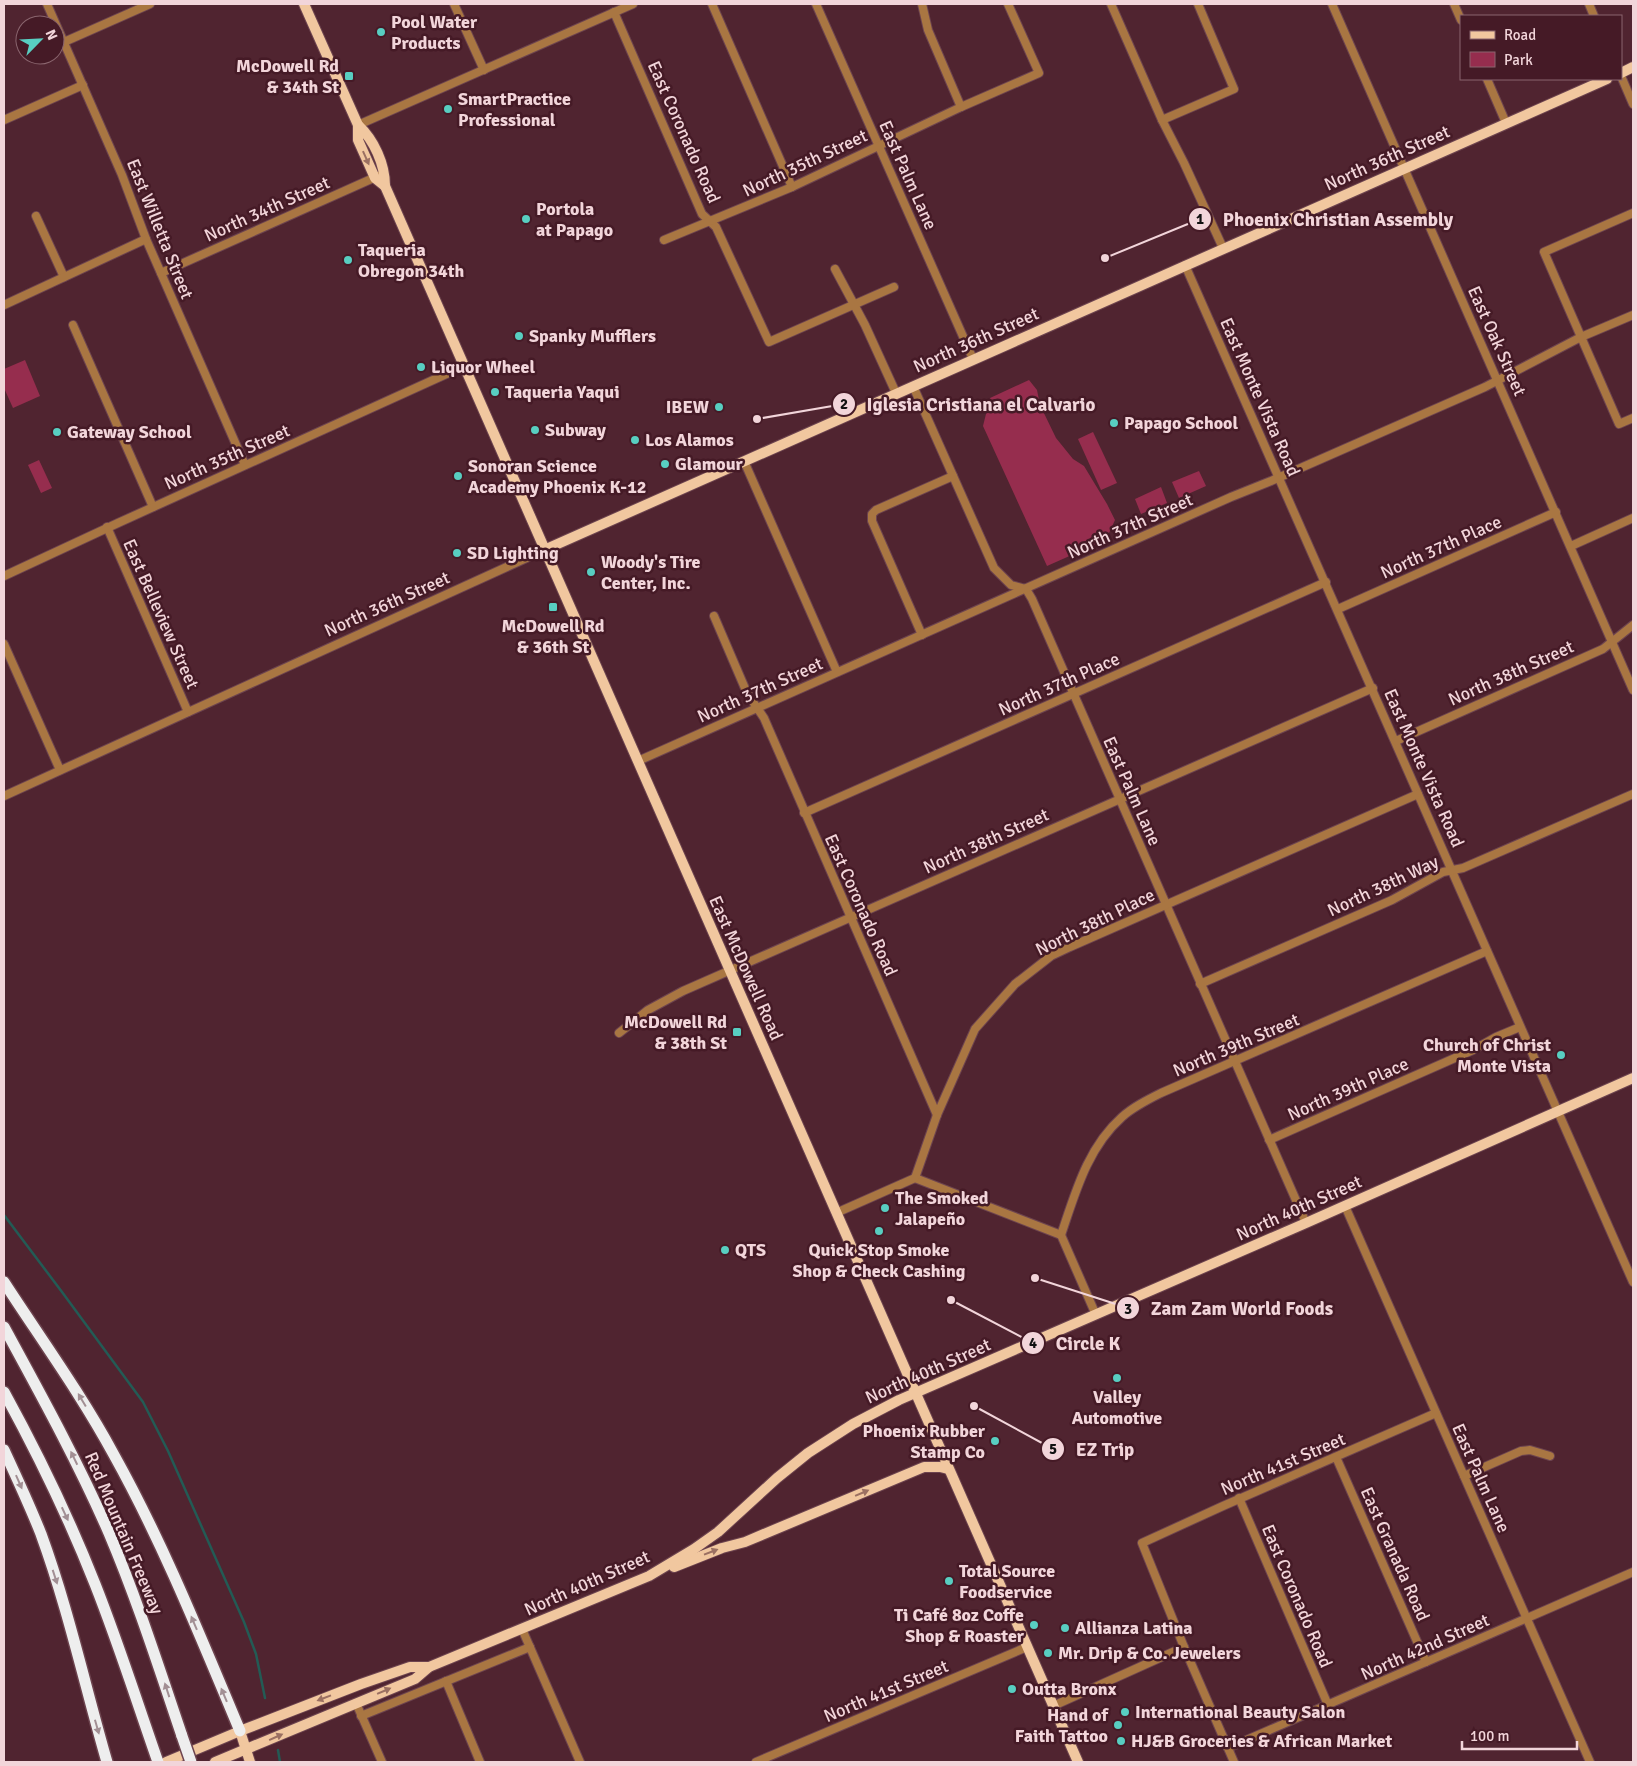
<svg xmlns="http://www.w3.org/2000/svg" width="1637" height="1766" viewBox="0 0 1637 1766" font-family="Signika,sans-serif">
<rect width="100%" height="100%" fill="#502430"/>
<g fill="#962d4e">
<polygon points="25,360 40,396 13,408 4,388 4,369"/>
<polygon points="1029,380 1037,390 1040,405 1056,438 1073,459 1084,466 1107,504 1115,520 1109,533 1100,537 1101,542 1047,566 983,426 990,398"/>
<polygon points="1093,432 1117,483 1101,490 1078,439"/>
<polygon points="39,460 52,488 41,493 28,465"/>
<polygon points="1199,471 1206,486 1179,498 1172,482"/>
<polygon points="1161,487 1167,503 1141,514 1135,499"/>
</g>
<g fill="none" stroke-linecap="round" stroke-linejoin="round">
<g stroke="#235b55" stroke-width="2.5">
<polyline points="4,1215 62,1292 143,1402 168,1451 244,1622 256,1654 265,1698"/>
<polyline points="278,1750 280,1762"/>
</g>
<defs>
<g id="minor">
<polyline points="47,4 122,175 146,239 245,465"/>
<polyline points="454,4 484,70"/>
<polyline points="712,4 792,187"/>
<polyline points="816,4 973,359"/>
<polyline points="922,4 928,30 961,107"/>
<polyline points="1111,4 1162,120 1184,163 1223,248"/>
<polyline points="1332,4 1633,690"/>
<polyline points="1454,4 1461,20"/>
<polyline points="1589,4 1594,16"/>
<polyline points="614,12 702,214 716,227 769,342 894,287"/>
<polyline points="64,42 150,4"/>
<polyline points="1621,76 1633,104"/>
<polyline points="1487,79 1506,123"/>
<polyline points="4,120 83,85"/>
<polyline points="1162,120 1234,89 1198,4"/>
<polyline points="358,125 633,4"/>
<polyline points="1633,213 1544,252 1619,424 1633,418"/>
<polyline points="36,216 64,277"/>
<polyline points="664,240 792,187 961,107 1039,73 1008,4"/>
<polyline points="1185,265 1633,1282"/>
<polyline points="835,269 865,325 896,393"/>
<polyline points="161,273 378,176"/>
<polyline points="4,305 146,239"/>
<polyline points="73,325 153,507"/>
<polyline points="913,386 994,568 1011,585 1026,589 1032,599 1306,1223"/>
<polyline points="744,461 837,672"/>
<polyline points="107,527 188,712"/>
<polyline points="1571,546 1633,518"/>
<polyline points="4,576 118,523 464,366"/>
<polyline points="1338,609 1556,512"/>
<polyline points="714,616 747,693 764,718 937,1115"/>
<polyline points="922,635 872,521 872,514 876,510 953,476"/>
<polyline points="4,644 60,770"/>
<polyline points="1396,741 1603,649 1633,625"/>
<polyline points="638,761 1231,497 1271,481 1485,387 1581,337 1633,315"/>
<polyline points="4,796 544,550"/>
<polyline points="804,813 1326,582"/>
<polyline points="1200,984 1392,900 1443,872 1463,868 1633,794"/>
<polyline points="619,1033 648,1010 683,991 1373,688"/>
<polyline points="1269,1140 1473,1050 1496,1037 1520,1027"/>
<polyline points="915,1178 1061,1235 1096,1315"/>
<polyline points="1345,1206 1590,1762"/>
<polyline points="836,1213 915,1178 937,1115 975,1029 1015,984 1051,956 1070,947 1418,794"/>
<path d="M1061 1235C1075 1194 1087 1148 1122 1117 1133 1107 1147 1100 1161 1093L1487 951"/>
<polyline points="1336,1457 1426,1662"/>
<polyline points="1464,1476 1521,1451 1530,1450 1550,1456"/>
<polyline points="1239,1498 1328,1705"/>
<polyline points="522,1629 580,1762"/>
<polyline points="446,1681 480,1762"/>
<polyline points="356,1703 382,1762"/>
<polyline points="1053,1706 1184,1647"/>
<polyline points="361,1716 530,1647"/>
<polyline points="1228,1748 1633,1572"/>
<polyline points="756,1762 1027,1647"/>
<polyline points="1234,1762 1184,1647 1142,1543 1223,1506 1436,1413"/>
</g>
<g id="major">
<path d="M304 4 358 125C374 140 385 164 385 186L1078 1762"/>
<polyline points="1621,73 1633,67"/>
<polyline points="358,125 358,140 375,178 385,186"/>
<polyline points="544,550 1607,79"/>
<polyline points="674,1567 722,1548 745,1542 924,1467 940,1467 948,1469"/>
<polyline points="240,1731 250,1762"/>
<polyline points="166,1762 240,1731 361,1684 410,1667 429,1667"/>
<polyline points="215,1762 415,1679 429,1667 649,1576 694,1549 718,1532 777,1478 808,1453 853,1424 899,1400 1306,1223 1633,1078"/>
</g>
<g id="highway">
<path d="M4 1282C41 1339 81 1394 114 1455 163 1543 201 1638 240 1731"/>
<path d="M4 1327C41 1395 78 1462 109 1533 137 1599 159 1668 182 1736"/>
<path d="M4 1392C38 1454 69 1518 95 1584 118 1642 137 1702 158 1762"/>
<path d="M4 1450C17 1478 30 1506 41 1534 68 1608 85 1686 107 1762"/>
</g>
</defs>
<use href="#minor" stroke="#6d444f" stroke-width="10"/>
<use href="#major" stroke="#6d444f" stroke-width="12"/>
<use href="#highway" stroke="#6d444f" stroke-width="14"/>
<use href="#minor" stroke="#a97642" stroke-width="8"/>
<use href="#major" stroke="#f1c79f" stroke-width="10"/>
<use href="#highway" stroke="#eee" stroke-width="11"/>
<defs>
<polyline id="highway-bridge" points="182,1736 191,1762"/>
</defs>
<use href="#highway-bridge" stroke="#6d444f" stroke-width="14" stroke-linecap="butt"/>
<use href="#highway-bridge" stroke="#eee" stroke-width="11"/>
</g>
<defs><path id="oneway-solid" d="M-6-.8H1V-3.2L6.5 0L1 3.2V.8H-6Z" transform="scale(1.25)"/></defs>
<g fill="#9b7062">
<use href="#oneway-solid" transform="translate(366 158) rotate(66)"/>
<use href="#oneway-solid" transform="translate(862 1493) rotate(-23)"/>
<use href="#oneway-solid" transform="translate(711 1552) rotate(-21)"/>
<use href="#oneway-solid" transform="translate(384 1691) rotate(-23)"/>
<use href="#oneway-solid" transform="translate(324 1698) rotate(159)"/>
<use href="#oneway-solid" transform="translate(276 1737) rotate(-24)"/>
</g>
<g fill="#a28f94">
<use href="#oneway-solid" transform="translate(82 1400) rotate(-121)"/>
<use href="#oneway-solid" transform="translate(74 1458) rotate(-116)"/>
<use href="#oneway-solid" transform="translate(19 1482) rotate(66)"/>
<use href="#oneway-solid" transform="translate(65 1514) rotate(65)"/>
<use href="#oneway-solid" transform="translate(55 1577) rotate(72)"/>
<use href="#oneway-solid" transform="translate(194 1623) rotate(-113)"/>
<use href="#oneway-solid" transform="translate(167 1690) rotate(-108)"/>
<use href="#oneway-solid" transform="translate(224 1695) rotate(-113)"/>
<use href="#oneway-solid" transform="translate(97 1727) rotate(74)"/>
</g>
<g fill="#58cec1" stroke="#451a26" stroke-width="2">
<circle cx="381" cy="32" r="5"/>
<rect x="344" y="71" width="10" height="10" rx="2.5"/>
<circle cx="448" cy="109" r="5"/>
<circle cx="526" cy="219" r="5"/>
<circle cx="348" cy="260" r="5"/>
<circle cx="519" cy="336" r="5"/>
<circle cx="421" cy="367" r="5"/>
<circle cx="495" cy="392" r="5"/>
<circle cx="719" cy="407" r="5"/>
<circle cx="1114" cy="423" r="5"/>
<circle cx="535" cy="430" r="5"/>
<circle cx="57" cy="432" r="5"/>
<circle cx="635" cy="440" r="5"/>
<circle cx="665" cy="464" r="5"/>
<circle cx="458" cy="476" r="5"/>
<circle cx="457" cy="553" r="5"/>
<circle cx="591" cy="572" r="5"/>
<rect x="548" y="602" width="10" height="10" rx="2.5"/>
<rect x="732" y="1027" width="10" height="10" rx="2.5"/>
<circle cx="1561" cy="1055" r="5"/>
<circle cx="885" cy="1208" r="5"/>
<circle cx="879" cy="1231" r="5"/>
<circle cx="725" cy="1250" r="5"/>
<circle cx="1117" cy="1378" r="5"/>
<circle cx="995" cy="1441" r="5"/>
<circle cx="949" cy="1581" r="5"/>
<circle cx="1034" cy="1625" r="5"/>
<circle cx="1065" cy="1628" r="5"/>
<circle cx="1048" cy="1653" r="5"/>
<circle cx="1012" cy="1689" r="5"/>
<circle cx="1125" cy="1712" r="5"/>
<circle cx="1118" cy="1725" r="5"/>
<circle cx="1121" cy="1741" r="5"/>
</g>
<g text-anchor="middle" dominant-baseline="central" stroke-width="5" stroke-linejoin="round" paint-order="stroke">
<g font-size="18" font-weight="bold" fill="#f2d5da" stroke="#451a26" text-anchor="start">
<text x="391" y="22">Pool Water<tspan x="391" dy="21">Products</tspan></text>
<text x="339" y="66" text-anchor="end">McDowell Rd<tspan x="339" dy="21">&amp; 34th St</tspan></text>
<text x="458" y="99">SmartPractice<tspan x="458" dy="21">Professional</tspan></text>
<text x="536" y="209">Portola<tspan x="536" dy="21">at Papago</tspan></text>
<text x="358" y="250">Taqueria<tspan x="358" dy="21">Obregon 34th</tspan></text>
<text x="529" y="336">Spanky Mufflers</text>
<text x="431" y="367">Liquor Wheel</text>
<text x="505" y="392">Taqueria Yaqui</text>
<text x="709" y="407" text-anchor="end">IBEW</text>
<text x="1124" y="423">Papago School</text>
<text x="545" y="430">Subway</text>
<text x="67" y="432">Gateway School</text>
<text x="645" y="440">Los Alamos</text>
<text x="675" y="464">Glamour</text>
<text x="468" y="466">Sonoran Science<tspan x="468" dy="21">Academy Phoenix K-12</tspan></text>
<text x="467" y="553">SD Lighting</text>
<text x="601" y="562">Woody's Tire<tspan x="601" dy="21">Center, Inc.</tspan></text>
<text x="553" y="626" text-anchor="middle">McDowell Rd<tspan x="553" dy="21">&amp; 36th St</tspan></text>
<text x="727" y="1022" text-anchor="end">McDowell Rd<tspan x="727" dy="21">&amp; 38th St</tspan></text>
<text x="1551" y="1045" text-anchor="end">Church of Christ<tspan x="1551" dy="21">Monte Vista</tspan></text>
<text x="895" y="1198">The Smoked<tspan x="895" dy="21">Jalapeño</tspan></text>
<text x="735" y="1250">QTS</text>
<text x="879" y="1250" text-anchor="middle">Quick Stop Smoke<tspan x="879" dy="21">Shop &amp; Check Cashing</tspan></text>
<text x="1117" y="1397" text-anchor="middle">Valley<tspan x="1117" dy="21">Automotive</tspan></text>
<text x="985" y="1431" text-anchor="end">Phoenix Rubber<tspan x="985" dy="21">Stamp Co</tspan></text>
<text x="959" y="1571">Total Source<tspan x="959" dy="21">Foodservice</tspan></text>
<text x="1024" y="1615" text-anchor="end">Ti Café 8oz Coffe<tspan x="1024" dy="21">Shop &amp; Roaster</tspan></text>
<text x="1075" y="1628">Allianza Latina</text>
<text x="1058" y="1653">Mr. Drip &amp; Co. Jewelers</text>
<text x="1022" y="1689">Outta Bronx</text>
<text x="1135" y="1712">International Beauty Salon</text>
<text x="1108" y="1715" text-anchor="end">Hand of<tspan x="1108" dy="21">Faith Tattoo</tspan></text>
<text x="1131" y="1741">HJ&amp;B Groceries &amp; African Market</text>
</g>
<g font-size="18" fill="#f2d5da" stroke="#451a26">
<text transform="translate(684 132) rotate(66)">East Coronado Road</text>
<text transform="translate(1387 158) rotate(-24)">North 36th Street</text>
<text transform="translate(805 163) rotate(-25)">North 35th Street</text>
<text transform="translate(908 175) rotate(66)">East Palm Lane</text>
<text transform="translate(267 209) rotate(-24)">North 34th Street</text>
<text transform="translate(160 229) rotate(68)">East Willetta Street</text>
<text transform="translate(976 340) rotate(-24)">North 36th Street</text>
<text transform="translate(1497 341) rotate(66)">East Oak Street</text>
<text transform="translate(1260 397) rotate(66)">East Monte Vista Road</text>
<text transform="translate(227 457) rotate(-24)">North 35th Street</text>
<text transform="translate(1130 526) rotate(-24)">North 37th Street</text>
<text transform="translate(1441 547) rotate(-24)">North 37th Place</text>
<text transform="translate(387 604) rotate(-24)">North 36th Street</text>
<text transform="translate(161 614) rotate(66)">East Belleview Street</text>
<text transform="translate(1511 673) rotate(-24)">North 38th Street</text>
<text transform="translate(1059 684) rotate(-24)">North 37th Place</text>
<text transform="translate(760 690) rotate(-24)">North 37th Street</text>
<text transform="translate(1424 768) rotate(66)">East Monte Vista Road</text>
<text transform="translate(1132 791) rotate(66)">East Palm Lane</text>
<text transform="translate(986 841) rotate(-24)">North 38th Street</text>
<text transform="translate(1383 886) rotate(-25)">North 38th Way</text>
<text transform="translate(861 905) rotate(66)">East Coronado Road</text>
<text transform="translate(1095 922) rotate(-26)">North 38th Place</text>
<text transform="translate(746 968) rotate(66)">East McDowell Road</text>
<text transform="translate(1236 1045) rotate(-23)">North 39th Street</text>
<text transform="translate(1348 1089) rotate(-24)">North 39th Place</text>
<text transform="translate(1299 1208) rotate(-24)">North 40th Street</text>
<text transform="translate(928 1371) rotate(-24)">North 40th Street</text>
<text transform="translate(1283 1464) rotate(-23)">North 41st Street</text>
<text transform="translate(1481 1478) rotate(66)">East Palm Lane</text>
<text transform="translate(124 1533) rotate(67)">Red Mountain Freeway</text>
<text transform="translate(1395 1554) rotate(66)">East Granada Road</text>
<text transform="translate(587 1583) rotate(-24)">North 40th Street</text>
<text transform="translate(1297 1596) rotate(67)">East Coronado Road</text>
<text transform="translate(1425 1647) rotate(-24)">North 42nd Street</text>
<text transform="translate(886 1691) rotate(-23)">North 41st Street</text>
</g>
</g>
<path fill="none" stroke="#f2d5da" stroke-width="2" d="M1105 258L1200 219M757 419L844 404M1035 1278L1128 1308M951 1300L1033 1343M974 1406L1053 1449"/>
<g fill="#f2d5da" stroke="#451a26" stroke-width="2">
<circle cx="1105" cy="258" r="5"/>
<circle cx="757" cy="419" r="5"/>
<circle cx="1035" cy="1278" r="5"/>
<circle cx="951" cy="1300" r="5"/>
<circle cx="974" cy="1406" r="5"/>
<circle cx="1200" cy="219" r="12"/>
<circle cx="844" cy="404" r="12"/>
<circle cx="1128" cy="1308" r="12"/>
<circle cx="1033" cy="1343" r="12"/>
<circle cx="1053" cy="1449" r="12"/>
</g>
<g font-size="15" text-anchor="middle" font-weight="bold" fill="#111">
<text x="1200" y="224">1</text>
<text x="844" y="409">2</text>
<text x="1128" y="1314">3</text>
<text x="1033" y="1348">4</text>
<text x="1053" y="1454">5</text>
</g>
<g font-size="19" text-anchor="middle" font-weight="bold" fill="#f2d5da" stroke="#451a26" stroke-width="5" stroke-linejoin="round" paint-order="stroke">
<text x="1338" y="226">Phoenix Christian Assembly</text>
<text x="981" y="411">Iglesia Cristiana el Calvario</text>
<text x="1242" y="1315">Zam Zam World Foods</text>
<text x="1088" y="1350">Circle K</text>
<text x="1105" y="1456">EZ Trip</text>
</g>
<rect width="1637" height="1766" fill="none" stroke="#f2d5da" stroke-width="10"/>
<rect x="1460" y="15" width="162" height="65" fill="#451a26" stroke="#8a656e"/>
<rect x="1470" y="31" width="25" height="8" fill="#f1c79f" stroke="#8a656e"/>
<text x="1504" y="40" font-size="15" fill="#f2d5da">Road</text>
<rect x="1470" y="52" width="25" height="15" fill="#962d4e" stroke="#8a656e"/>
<text x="1504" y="65" font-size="15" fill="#f2d5da">Park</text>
<g transform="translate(40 40) rotate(66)"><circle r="24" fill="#451a26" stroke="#8a656e"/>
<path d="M0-4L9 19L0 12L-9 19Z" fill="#58cec1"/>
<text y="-8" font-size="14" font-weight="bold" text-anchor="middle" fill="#f2d5da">N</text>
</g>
<path d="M1462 1741v8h115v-8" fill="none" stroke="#f2d5da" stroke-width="2.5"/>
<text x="1470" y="1741" font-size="15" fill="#f2d5da" stroke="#451a26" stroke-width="4" paint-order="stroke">100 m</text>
</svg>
